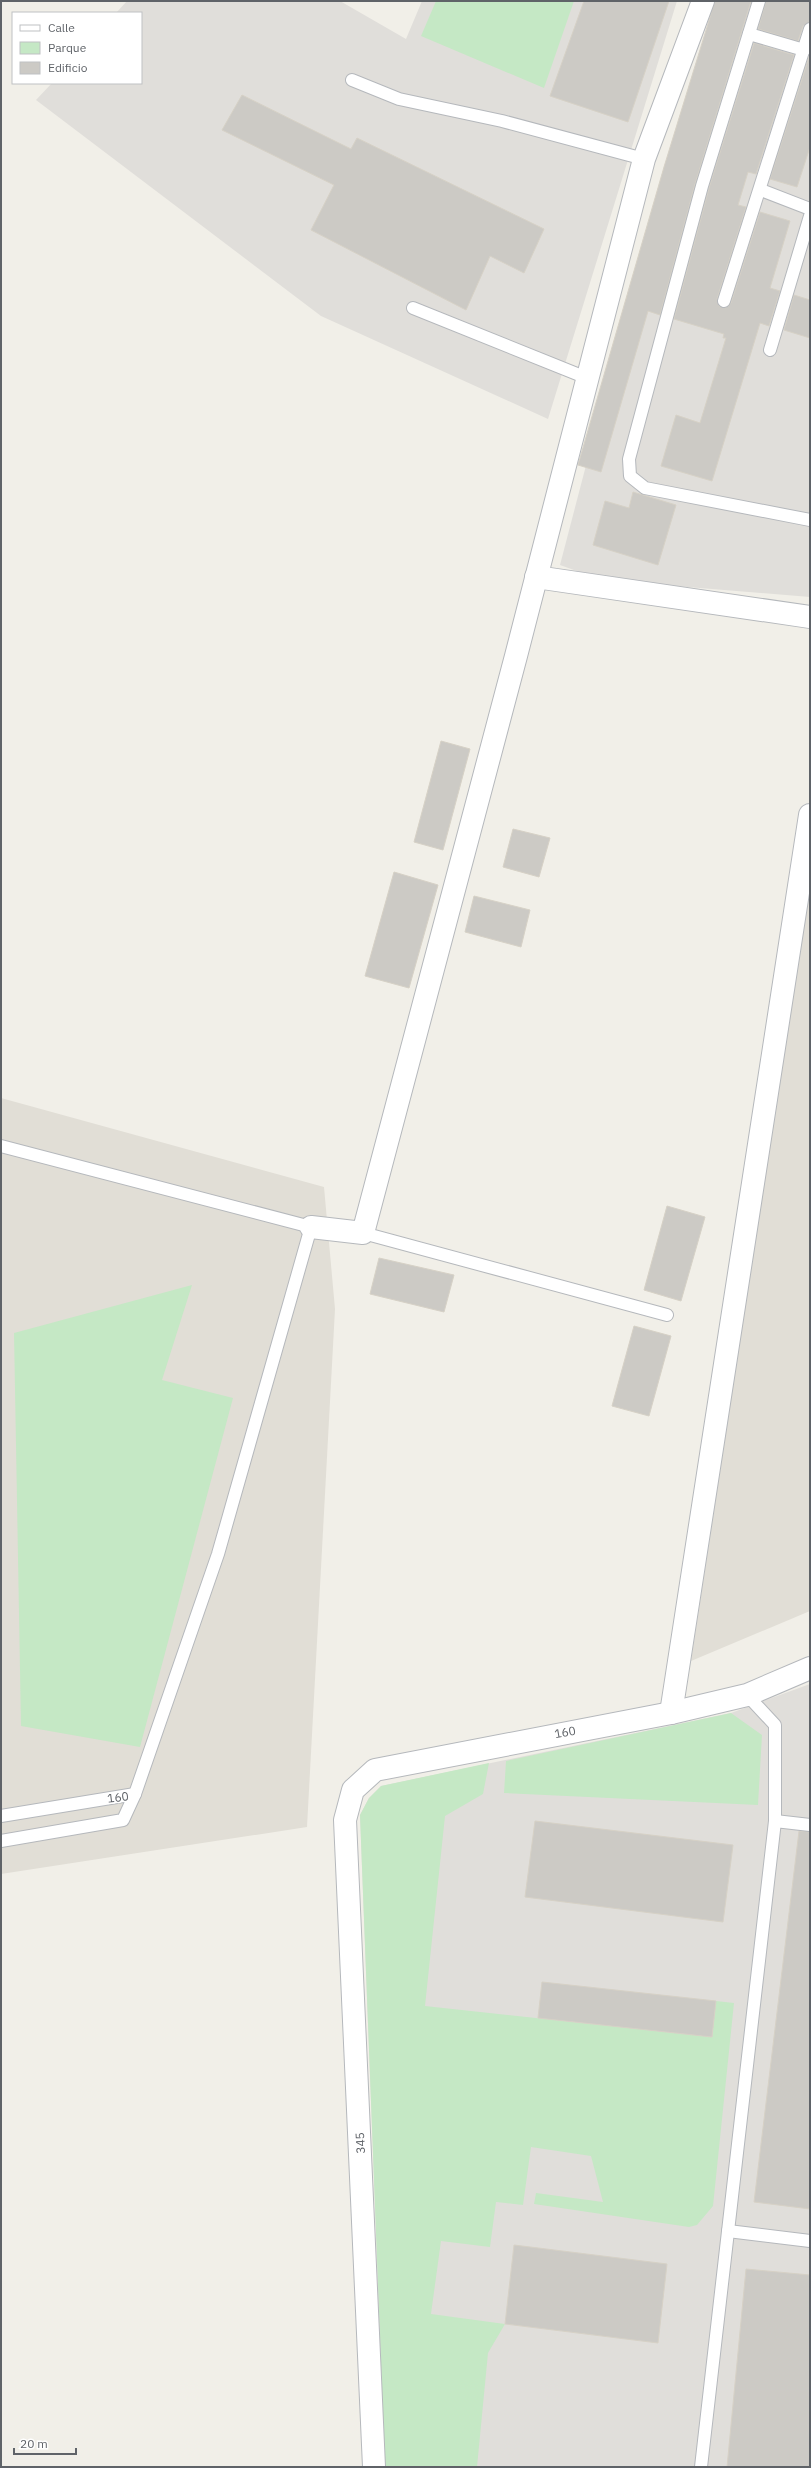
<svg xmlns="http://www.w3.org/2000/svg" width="811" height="2468" viewBox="0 0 811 2468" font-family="'IBM Plex Sans',sans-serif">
<rect width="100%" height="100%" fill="#f1efe8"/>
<g fill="#e0deda">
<polygon points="127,1 340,1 406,39 422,1 677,1 548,419 321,316 36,100 52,83 141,83 141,13 116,13"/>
<polygon points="730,1 810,1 810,597 602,580 560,565 664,167"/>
<polygon points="810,1684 810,2467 385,2467 360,1815 369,1798 381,1786 731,1713"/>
</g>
<g fill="#e1ded6">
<polygon points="810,890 810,1611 691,1661 804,922"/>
<polygon points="1,1098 324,1187 335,1309 307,1827 1,1874"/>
</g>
<g fill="#c5e8c5">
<polygon points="436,1 574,1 544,88 421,36"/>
<polygon points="192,1285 162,1380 233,1398 140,1747 21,1726 14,1333"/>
<polygon points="731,1713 762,1735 758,1805 504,1793 506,1761"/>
<polygon points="489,1763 483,1794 445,1816 425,2006 712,2037 716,2001 734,2003 713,2206 697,2225 689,2227 534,2204 536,2193 603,2202 591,2156 531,2147 523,2205 496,2202 490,2247 441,2241 431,2314 505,2324 488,2353 477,2467 385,2467 360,1815 369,1798 381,1786"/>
</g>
<g fill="#cccac5" stroke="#d6d1c6">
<polygon points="584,1 669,1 628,122 550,96"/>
<polygon points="715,1 751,1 695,184 660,315 648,311 601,472 578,465 664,167"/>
<polygon points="766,1 810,1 810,22 803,26 798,41 758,29"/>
<polygon points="754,43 794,55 756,174 748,172 738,205 746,207 717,299 719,306 726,308 731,303 760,212 790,221 770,288 780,291 769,326 760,323 712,481 661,466 676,415 700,423 726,338 723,338 724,334 674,319 709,188"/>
<polygon points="810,54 810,147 797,187 770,179"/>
<polygon points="242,95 351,149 357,138 544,229 524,273 490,256 466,310 311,230 334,185 222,130"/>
<polygon points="794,295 810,300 810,338 784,330"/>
<polygon points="633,492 676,505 658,565 593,545 605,501 629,508"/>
<polygon points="441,741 470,749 443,850 414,842"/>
<polygon points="513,829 550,838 539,877 503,867"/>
<polygon points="394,872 438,885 409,988 365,976"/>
<polygon points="474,896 530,910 521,947 465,932"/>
<polygon points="667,1206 705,1217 681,1301 644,1290"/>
<polygon points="379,1258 454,1275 444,1312 370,1294"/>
<polygon points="634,1326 671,1336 649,1416 612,1406"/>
<polygon points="535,1821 733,1845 723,1922 525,1897"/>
<polygon points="799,1831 810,1832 810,2209 754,2202"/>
<polygon points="542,1982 716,2001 712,2037 538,2018"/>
<polygon points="514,2245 667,2264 658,2343 505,2324"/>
<polygon points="746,2269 810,2275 810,2467 727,2467"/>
</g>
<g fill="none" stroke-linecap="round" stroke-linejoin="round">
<defs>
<g id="service">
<polyline points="759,1 702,186 629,459 630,476 645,488 810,520"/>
<polyline points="749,34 804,50"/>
<polyline points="352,80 399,99 502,121 644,159"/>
<polyline points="761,190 810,209"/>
<polyline points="724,301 810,29"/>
<polyline points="413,308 587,378"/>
<polyline points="770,350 810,216"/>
<polyline points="1,1146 311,1227 218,1554 135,1794 123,1820 1,1841"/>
<polyline points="363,1233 667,1315"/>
<polyline points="747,1695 775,1725 775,1821"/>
<polyline points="1,1816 135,1794"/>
<polyline points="728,2231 810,2241"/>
<polyline points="701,2467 775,1821 810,1825"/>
</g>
<g id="minor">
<polyline points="536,577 810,617"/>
<polyline points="311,1227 363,1233 516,656 644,159 703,1"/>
<polyline points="671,1713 810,815"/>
<polyline points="374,2467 345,1820 353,1790 375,1770 671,1713 747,1695 810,1668"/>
</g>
</defs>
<use href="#service" stroke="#b5b8bc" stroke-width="14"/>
<use href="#minor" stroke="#b5b8bc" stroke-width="24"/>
<use href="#service" stroke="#fff" stroke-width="12"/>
<use href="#minor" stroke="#fff" stroke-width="22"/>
</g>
<g text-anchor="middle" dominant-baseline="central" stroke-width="3" stroke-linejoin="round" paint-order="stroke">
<g font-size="12" fill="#5f6368" stroke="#fff">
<text transform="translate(565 1732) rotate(-10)">160</text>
<text transform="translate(118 1797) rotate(-7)">160</text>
<text transform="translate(360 2143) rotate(-93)">345</text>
</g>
</g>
<rect width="811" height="2468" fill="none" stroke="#5f6368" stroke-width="4"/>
<rect x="12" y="12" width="130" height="72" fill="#ffffff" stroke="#bfc1c3"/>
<rect x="20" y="25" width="20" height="6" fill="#ffffff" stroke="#bfc1c3"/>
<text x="48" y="32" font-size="12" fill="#5f6368">Calle</text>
<rect x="20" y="42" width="20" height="12" fill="#c5e8c5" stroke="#bfc1c3"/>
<text x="48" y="52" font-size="12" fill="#5f6368">Parque</text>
<rect x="20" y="62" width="20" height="12" fill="#cccac5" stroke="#bfc1c3"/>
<text x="48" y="72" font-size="12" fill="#5f6368">Edificio</text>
<path d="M14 2448v6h62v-6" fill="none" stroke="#5f6368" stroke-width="2"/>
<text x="20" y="2448" font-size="12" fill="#5f6368" stroke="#ffffff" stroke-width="3" paint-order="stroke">20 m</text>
</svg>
